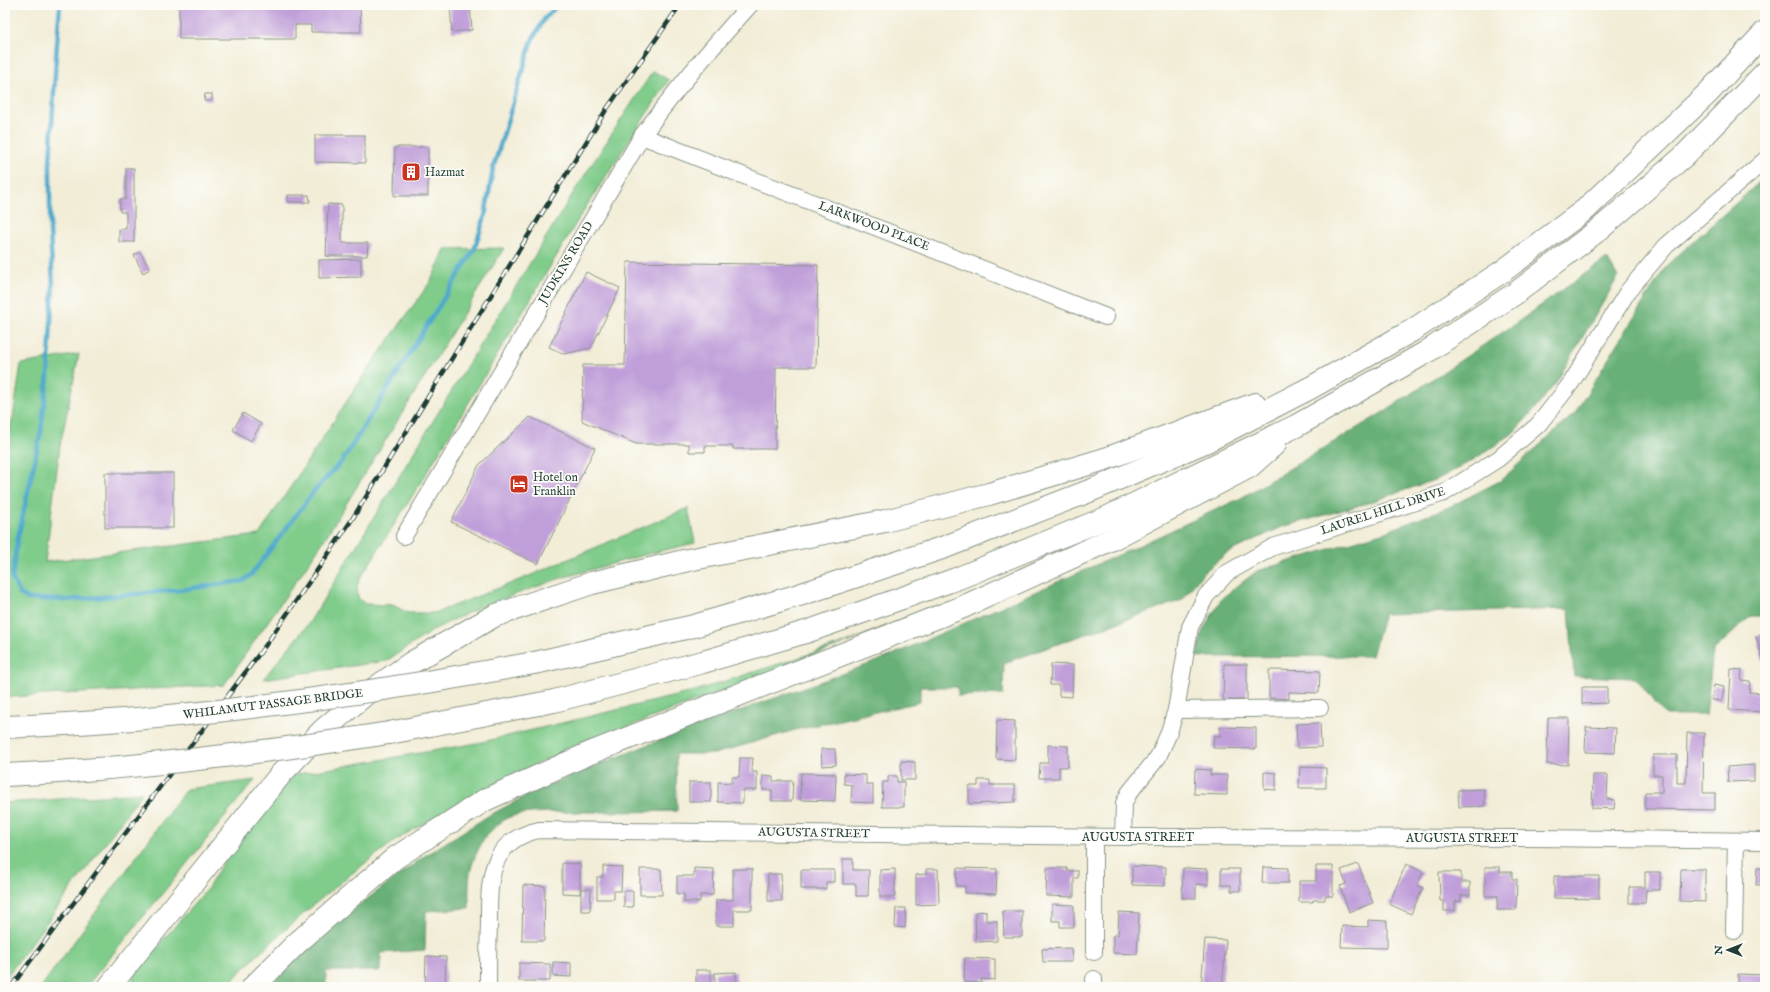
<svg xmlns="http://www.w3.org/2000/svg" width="1770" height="992" viewBox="0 0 1770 992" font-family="'IM FELL English',serif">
<rect width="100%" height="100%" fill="#fdfcf7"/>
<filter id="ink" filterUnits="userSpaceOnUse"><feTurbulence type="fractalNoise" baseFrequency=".025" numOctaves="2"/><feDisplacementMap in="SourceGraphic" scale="8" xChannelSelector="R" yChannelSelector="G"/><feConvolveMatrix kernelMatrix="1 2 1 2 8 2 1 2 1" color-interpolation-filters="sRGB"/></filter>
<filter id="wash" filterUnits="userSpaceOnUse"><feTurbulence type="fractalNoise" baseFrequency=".012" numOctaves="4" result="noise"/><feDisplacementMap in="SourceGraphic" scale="16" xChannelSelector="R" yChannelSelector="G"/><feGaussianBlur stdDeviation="0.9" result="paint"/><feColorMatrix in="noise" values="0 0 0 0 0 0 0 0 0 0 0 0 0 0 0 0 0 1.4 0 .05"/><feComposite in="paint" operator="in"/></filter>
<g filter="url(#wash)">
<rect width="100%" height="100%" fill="#f2edd7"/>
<g fill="#80cc8b" stroke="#508460">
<polygon points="653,71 669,80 587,205 423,479 361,577 357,586 358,597 365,604 393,605 408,613 435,613 522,579 688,508 695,543 644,555 558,579 478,608 437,628 386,661 263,679 309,623 575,190"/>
<polygon points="504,248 319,548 224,685 9,697 5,689 5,442 13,418 21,364 79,354 60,446 45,562 259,535 368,369 431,281 445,249"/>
<path d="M932 607 933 609C848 642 763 676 678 708 594 739 510 771 433 818 420 826 407 833 395 841 336 883 276 936 225 987H133V977L135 972 208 888 222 864 292 775 478 743 688 693 848 642Z"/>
<polygon points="255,780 86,987 41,987 186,789"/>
<polygon points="142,793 5,979 5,803"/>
</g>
<g fill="#68b077" stroke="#447656">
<polygon points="1765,177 1765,616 1751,616 1713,651 1706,715 1665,715 1636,678 1574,676 1569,609 1384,614 1372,656 1197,657 1202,632 1222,598 1257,571 1385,532 1449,507 1500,481 1575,413 1666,266"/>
<path d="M1607 258 1618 277 1557 381 1536 408 1512 434 1473 460 1440 478 1368 503 1282 527 1227 553 1203 573 1182 600 1004 663 1003 694 958 696V687H920V702L795 730 714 754H676L677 811C643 812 610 812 577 812 557 813 535 811 516 815 492 822 477 846 471 869 468 881 469 895 469 908L426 911 425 950 381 953V971H326V987H268L294 961 355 908 426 855 488 816 541 788 667 737 883 659 1123 553 1241 498 1382 413 1515 324Z"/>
</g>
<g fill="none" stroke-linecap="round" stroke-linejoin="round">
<polyline stroke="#4ea9cc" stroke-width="4.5" points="60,5 56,56 50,163 50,231 53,286 48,376 41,432 17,542 12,578 20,594 29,599 67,600 179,590 243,581 251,575 315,490 343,460 474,250 485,216 493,169 532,40 545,18 558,5"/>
</g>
<g id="blocks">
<g fill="#c09ed9">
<polygon points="179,5 360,5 361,32 311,32 311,25 295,25 295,39 179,39"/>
<polygon points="450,5 470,5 472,30 452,32"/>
<polygon points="205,94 212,94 212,101 204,101"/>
<polygon points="315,135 365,135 365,163 315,162"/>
<polygon points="395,147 428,147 428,196 394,196"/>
<polygon points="126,168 134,168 134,242 119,242 119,229 126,229 126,212 120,212 120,199 126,199"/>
<polygon points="288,195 309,195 310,202 288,202"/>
<polygon points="328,204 342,205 342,243 368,243 367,256 326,256"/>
<polygon points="140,252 150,269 143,273 134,255"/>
<polygon points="361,259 361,277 319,278 319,260"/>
<polygon points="627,262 818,265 816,367 776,367 775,449 733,449 733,446 705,446 705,452 689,452 689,444 636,444 582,421 583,365 625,365"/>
<polygon points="586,272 620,288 591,348 564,354 549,347"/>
<polygon points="243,413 261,424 251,441 233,430"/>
<polygon points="530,417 595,448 538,564 451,522 479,465"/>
<rect x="105" y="473" width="68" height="55"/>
<polygon points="1765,633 1765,661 1763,661 1756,636"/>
<polygon points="1051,664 1073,665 1072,697 1059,696 1059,685 1050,685"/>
<polygon points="1224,664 1247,664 1247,700 1223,700"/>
<polygon points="1731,669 1742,670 1741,680 1750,681 1749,692 1763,693 1762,712 1729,710"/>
<polygon points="1269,670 1320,671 1319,693 1289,692 1289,699 1269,698"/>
<polygon points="1714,685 1724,687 1722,701 1712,700"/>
<polygon points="1582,687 1607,687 1607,703 1582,704"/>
<polygon points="1548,718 1569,718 1568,765 1547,764"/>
<polygon points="997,720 1015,721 1015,760 996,759"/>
<polygon points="1320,723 1321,747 1297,748 1296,724"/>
<polygon points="1220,727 1256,728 1256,749 1213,748 1214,736 1220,736"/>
<polygon points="1586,727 1616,728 1615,753 1585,752"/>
<polygon points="1687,733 1704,733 1703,793 1715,793 1715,810 1645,809 1645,792 1662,792 1662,775 1653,775 1653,755 1677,755 1677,783 1686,783"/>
<polygon points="1048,745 1068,746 1068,767 1059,767 1059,778 1039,778 1040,763 1048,763"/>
<polygon points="821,749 835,749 836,765 822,766"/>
<polygon points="740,758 753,758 752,772 757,772 757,790 743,790 743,803 718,802 718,782 732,783 732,777 739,777"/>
<polygon points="901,761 915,762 915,780 901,780"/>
<polygon points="1754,765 1754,781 1728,782 1727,767"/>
<polygon points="1300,767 1326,768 1326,788 1299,788"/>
<polygon points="1195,769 1211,770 1210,775 1227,775 1227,795 1194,794"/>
<polygon points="1264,772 1276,773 1276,790 1264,789"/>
<polygon points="801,773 836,774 835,801 800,800"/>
<polygon points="844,774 866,775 866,784 873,784 873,803 851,802 852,785 844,784"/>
<polygon points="763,775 773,776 773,781 793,781 792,801 772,801 772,790 763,790"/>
<polygon points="1593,775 1608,775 1607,799 1615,800 1614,809 1592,808"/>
<polygon points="888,776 897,776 897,782 904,782 904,807 882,807 883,782 888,782"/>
<polygon points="978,780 990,780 990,785 1015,785 1015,802 969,804 969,786 978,786"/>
<rect x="689" y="782" width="22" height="20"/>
<polygon points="1484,789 1485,806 1459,807 1458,790"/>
<polygon points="843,859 853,859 853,870 869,870 868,896 856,896 856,884 843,884"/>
<polygon points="562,863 580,864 580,894 562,893"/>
<polygon points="1358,864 1373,903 1349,912 1340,886 1346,884 1341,870"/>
<polygon points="1406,864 1423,872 1417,885 1423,888 1411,914 1389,904"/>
<polygon points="603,866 622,867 621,891 614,891 614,899 597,899 597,877 603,877"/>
<polygon points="1132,866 1166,867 1165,886 1132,885"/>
<polygon points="1316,866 1333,866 1333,896 1325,896 1325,900 1313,900 1313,902 1299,902 1299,881 1316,881"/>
<polygon points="1263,867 1288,868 1288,883 1262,883"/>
<polygon points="1485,867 1500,867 1500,872 1512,872 1512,879 1517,879 1516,910 1497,910 1498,896 1485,896"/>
<polygon points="694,868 714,869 713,895 700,895 700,902 684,902 684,894 677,894 677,876 694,876"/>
<polygon points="957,868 997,869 996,894 965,893 965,886 956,886"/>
<polygon points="1047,868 1067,868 1067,871 1078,871 1078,878 1074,878 1074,897 1046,896"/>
<polygon points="1183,868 1208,869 1208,885 1196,884 1196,898 1182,898"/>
<polygon points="1757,868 1765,868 1765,885 1756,885"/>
<polygon points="640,869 661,869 662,895 640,895"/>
<polygon points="733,869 752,869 752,910 734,910 734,926 716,926 716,900 733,900"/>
<polygon points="895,869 895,897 880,897 880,870"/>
<polygon points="926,869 938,869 939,904 916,905 916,875 926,874"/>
<polygon points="1221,869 1240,869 1240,891 1231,891 1231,885 1221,885"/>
<polygon points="1681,869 1705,869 1705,902 1680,901"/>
<polygon points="801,870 834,870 834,882 826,882 826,889 801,889"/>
<polygon points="1439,872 1461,872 1461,882 1470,882 1470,895 1461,895 1461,901 1455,902 1455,911 1444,911 1444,901 1440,901"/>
<polygon points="1645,872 1660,872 1660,890 1646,890 1645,903 1629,903 1629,887 1645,887"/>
<polygon points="768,874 781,874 782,901 768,901"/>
<polygon points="1554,876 1599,876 1599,899 1554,898"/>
<polygon points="523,885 545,886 544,941 522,941"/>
<polygon points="581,889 591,889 590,911 581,911"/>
<rect x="624" y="891" width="9" height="16"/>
<polygon points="1052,904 1074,905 1074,927 1060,927 1060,921 1052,921"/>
<polygon points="896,908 906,908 905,928 895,927"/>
<polygon points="986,911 986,921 997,921 997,941 976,942 975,912"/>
<polygon points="1003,911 1022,911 1022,937 1004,937"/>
<polygon points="1119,912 1139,913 1137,954 1113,953 1113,935 1118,935"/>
<polygon points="1368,920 1387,921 1387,948 1341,947 1342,926 1368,927"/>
<polygon points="1205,939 1226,940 1222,987 1201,987"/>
<polygon points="1071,948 1072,962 1043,962 1042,949"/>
<polygon points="426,956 446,957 445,987 425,987"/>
<polygon points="965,958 995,959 995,980 981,979 981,983 964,982"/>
<polygon points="553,962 571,963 571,977 553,976"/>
<polygon points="519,963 550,964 550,981 519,981"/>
<rect x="696" y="970" width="15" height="17"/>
<polygon points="736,972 736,987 715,987 715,973"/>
<polygon points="1738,974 1765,975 1765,987 1738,987"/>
<rect x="1051" y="984" width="21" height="3"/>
</g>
</g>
</g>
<g filter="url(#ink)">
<use href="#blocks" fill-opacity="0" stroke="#889586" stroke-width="1"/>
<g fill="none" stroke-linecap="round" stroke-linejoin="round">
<defs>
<g id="minor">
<polyline points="642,136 1106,317"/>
<path d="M404 536 642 136C675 90 712 47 750 5"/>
<polyline points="1176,710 1320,708"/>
<polyline points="1123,837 1124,803 1129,793 1158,757 1168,735 1176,710 1190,627 1206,596 1227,573 1273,547 1444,493 1498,459 1538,425 1571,383 1628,291 1666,246 1765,160"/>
<polyline points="1734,931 1736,841"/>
<polyline points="1094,952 1094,837"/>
<path d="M488 987C488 966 488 946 489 925 489 883 487 841 539 830L1123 837 1539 838 1765 841"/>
<polyline points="1094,987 1094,979"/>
</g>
<g id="highway">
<polyline points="539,662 694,626 799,595 945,547 1092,490 1205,442 1312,387 1413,330 1503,271 1586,209 1708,93 1765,32"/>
<polyline points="389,733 554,701 703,662 809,631 956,579 1106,518 1296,426 1425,353 1516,293 1601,228 1683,157 1765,73"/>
<polyline points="109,987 281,774 322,731 362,697 411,663 494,616 592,583 688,560 885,521 989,494 1105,459 1255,404"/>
<polyline points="253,987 297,943 395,858 485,800 590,753 963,607 1114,538 1249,467 1275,444"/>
</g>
</defs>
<use href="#minor" stroke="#889586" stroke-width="18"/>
<use href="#highway" stroke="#889586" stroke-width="24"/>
<use href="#minor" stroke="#fff" stroke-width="16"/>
<use href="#highway" stroke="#fff" stroke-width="22"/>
<defs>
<polyline id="rail" points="11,987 265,646 351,521 606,110 680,5"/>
</defs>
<use href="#rail" stroke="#1f3d34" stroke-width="4.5"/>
<use href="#rail" stroke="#fdfcf7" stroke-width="3" stroke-dasharray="9" stroke-linecap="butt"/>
<defs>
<g id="highway-bridge">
<path d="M5 727C186 720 362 696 539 662"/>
<path d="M5 775C134 769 261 753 389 733"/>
</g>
</defs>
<use href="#highway-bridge" stroke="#889586" stroke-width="24" stroke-linecap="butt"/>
<use href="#highway-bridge" stroke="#fff" stroke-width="22"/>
</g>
</g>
<defs>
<symbol id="building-square" viewBox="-11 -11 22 22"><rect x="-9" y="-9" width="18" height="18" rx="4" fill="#c8321e" stroke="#fdfcf7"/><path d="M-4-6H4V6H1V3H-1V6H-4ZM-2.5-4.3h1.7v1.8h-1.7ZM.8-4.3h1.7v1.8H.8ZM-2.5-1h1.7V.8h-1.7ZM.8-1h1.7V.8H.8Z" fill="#fff"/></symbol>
<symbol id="hotel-square" viewBox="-11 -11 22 22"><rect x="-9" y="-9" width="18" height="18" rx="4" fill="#c8321e" stroke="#fdfcf7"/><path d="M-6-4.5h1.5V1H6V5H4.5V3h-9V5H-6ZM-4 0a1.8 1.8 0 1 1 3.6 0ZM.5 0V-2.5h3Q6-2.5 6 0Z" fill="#fff"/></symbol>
</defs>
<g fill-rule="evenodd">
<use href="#building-square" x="400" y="161" width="22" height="22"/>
<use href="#hotel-square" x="508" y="473" width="22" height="22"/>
</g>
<g text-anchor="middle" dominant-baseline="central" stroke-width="3.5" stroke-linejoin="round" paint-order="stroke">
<g font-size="12" fill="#1f3d34" stroke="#fdfcf7" text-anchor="start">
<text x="425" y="172">Hazmat</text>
<text x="533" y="477">Hotel on<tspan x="533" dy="14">Franklin</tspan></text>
</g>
<g font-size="12" fill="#1f3d34" stroke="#fdfcf7">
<text transform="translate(874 226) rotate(21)">LARKWOOD PLACE</text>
<text transform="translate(566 263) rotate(-59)">JUDKINS ROAD</text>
<text transform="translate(1383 511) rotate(-18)">LAUREL HILL DRIVE</text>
<text transform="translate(273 704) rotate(-7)">WHILAMUT PASSAGE BRIDGE</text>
<text transform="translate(814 833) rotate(1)">AUGUSTA STREET</text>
<text x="1138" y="837">AUGUSTA STREET</text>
<text x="1462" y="838">AUGUSTA STREET</text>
</g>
</g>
<rect width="1770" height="992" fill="none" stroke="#fdfcf7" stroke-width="20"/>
<g transform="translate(1728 950) rotate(270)" stroke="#fdfcf7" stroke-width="3" paint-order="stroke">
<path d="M0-3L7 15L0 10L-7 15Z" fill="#1f3d34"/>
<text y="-6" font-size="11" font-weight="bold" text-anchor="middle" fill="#1f3d34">N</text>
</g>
</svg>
